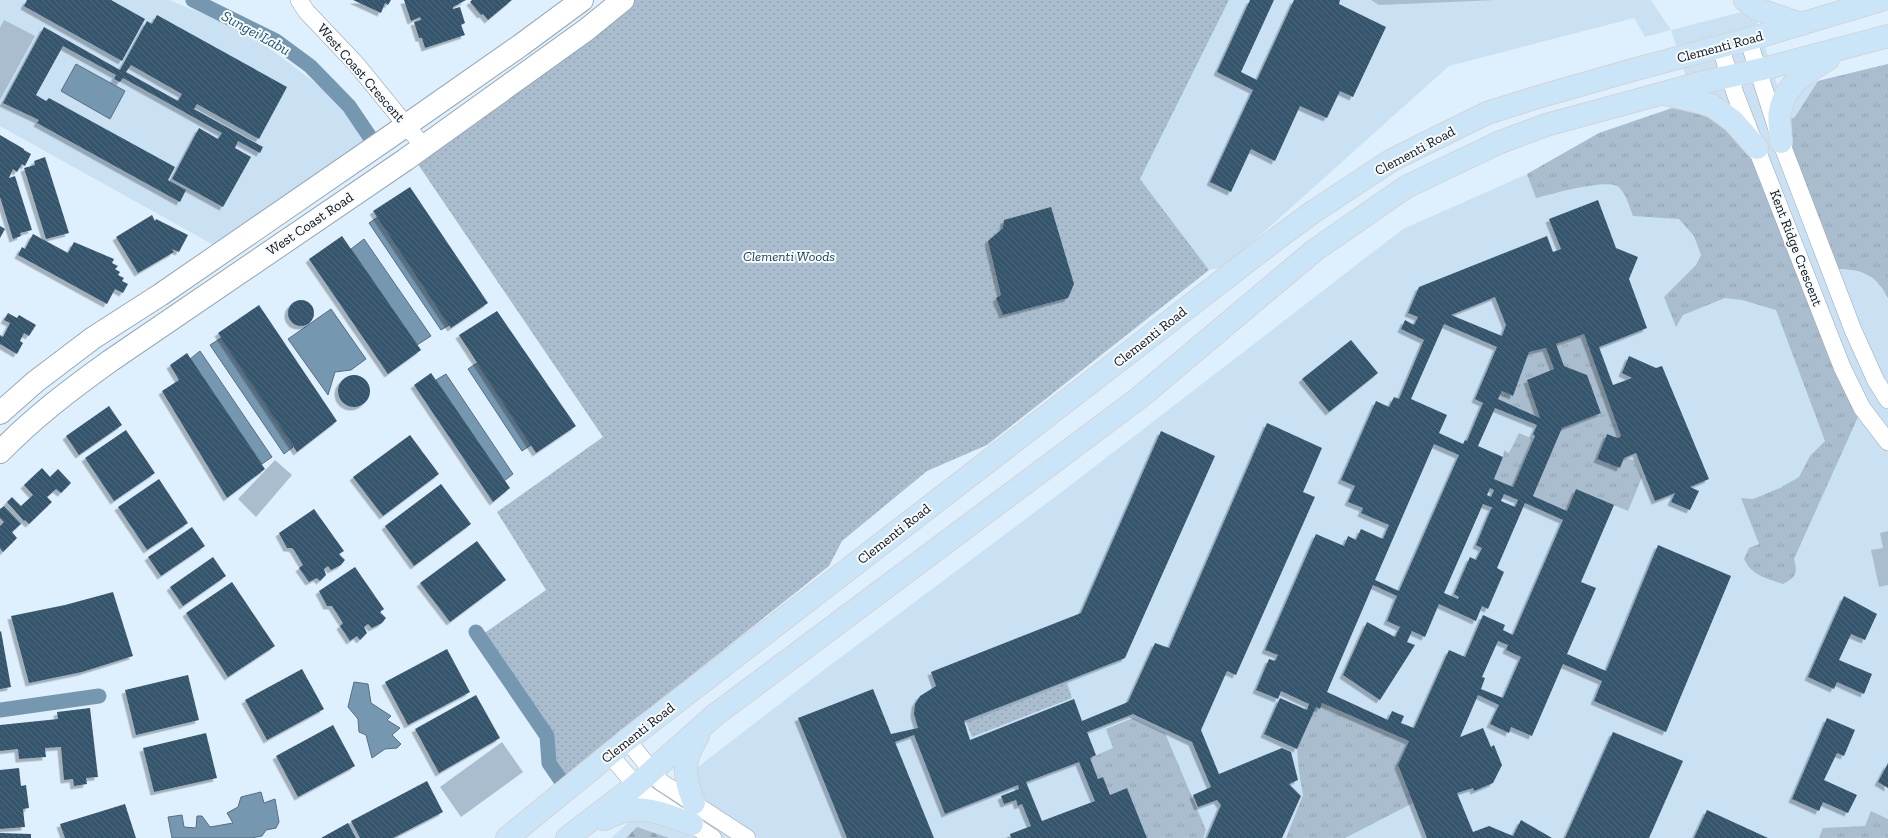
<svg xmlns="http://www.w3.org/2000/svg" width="1888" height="838" viewBox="0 0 1888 838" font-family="'Zilla Slab',serif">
<defs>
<pattern id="grass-tufts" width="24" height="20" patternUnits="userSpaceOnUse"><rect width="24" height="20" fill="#a9bdce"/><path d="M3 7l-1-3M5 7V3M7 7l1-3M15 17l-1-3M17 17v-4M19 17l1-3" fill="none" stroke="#90a1b0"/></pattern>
<pattern id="forest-firs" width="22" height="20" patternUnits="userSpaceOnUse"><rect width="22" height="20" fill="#a9bdce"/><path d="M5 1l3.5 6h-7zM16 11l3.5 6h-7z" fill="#90a1b0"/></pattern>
<pattern id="park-dots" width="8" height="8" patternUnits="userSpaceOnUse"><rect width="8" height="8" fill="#a9bdce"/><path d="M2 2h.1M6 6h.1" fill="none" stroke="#90a1b0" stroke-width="1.8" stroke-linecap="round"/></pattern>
<pattern id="building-back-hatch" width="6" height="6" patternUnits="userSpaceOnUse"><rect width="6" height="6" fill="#36556c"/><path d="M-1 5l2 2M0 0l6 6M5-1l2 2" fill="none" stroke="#50697b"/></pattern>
<filter id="shadow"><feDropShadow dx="-3.5" dy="3.5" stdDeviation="0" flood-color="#0004"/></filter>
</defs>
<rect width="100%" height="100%" fill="#def0fe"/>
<g fill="#cae1f4">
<polygon points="0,0 169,0 248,32 334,97 368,141 219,248 0,126"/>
<polygon points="1229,0 1651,0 1671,30 1753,9 1779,90 1888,64 1888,838 611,838 646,807 825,669 1059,494 1403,229 1527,174 1599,133 1693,100 1671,30 1645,37 1634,18 1449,66 1225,267 1209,270 1140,179"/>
</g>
<g fill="url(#grass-tufts)">
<path d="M1888 64V298C1874 271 1859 269 1831 269L1781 123 1795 117 1818 81Z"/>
<path d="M1673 108 1696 113 1741 130 1862 408 1794 559C1798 574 1796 577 1783 584 1766 578 1752 576 1744 559L1749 548 1759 544 1741 498 1753 499 1780 488 1799 477 1810 456 1825 441 1776 310 1742 300 1725 298 1683 315 1676 327 1664 297 1696 265 1701 255 1694 236 1679 219 1633 216C1629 206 1626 192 1617 186 1605 179 1551 194 1536 198L1527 174 1599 133Z"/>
<polygon points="1584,334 1624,435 1618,438 1607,434 1597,458 1620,468 1624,458 1634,460 1642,477 1628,511 1576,489 1567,511 1533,496 1562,428 1601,412 1587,375 1564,366 1556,344"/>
<polygon points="1546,348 1554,369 1540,418 1498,399 1502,391 1513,396 1529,352"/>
<polygon points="1519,433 1533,439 1513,487 1494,479 1503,457 1504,450 1509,453"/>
<polygon points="1322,703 1409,741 1398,765 1413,803 1345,838 1286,838 1303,795 1299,772 1297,749 1316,707 1320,708"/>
<polygon points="1133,718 1165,733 1206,830 1203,838 1147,838 1127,788 1110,795 1103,777 1098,779 1090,758 1113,748 1106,729"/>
<polygon points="1871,811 1888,819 1888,838 1819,838 1823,828 1865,826"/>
</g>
<polygon fill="url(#forest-firs)" points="637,827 669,838 626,838"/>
<g fill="url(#park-dots)">
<polygon points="630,0 1229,0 1140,179 1209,270 987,445 927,471 842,541 829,566 565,776 555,761 554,736 483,634 546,590 497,512 603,437 413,157"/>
<polygon points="1067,683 1072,698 972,737 966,722"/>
</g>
<g fill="#a9bdce">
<polygon points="1371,0 1496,0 1379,5"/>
<polygon points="4,20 35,36 0,100 0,28"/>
<polygon points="275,460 292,475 256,517 238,499"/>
<polygon points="1888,531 1888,585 1879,587 1871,550 1883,548 1880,533"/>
<polygon points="502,742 523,772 461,817 440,787"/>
</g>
<g fill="#7697b0" stroke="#566e81">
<polygon points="76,64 125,91 110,119 61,91"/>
<polygon points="378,217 449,325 441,330 369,223"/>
<polygon points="364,239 431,336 417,345 351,249"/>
<polygon points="331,309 366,359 351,370 335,372 328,395 288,339"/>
<polygon points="221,338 293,447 284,454 210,345"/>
<polygon points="200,351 272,457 262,464 190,359"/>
<polygon points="477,363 531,445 522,451 468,369"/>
<polygon points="446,374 513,474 504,481 436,380"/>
<polygon points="354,682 368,684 371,703 391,716 387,720 400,728 392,735 401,744 397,748 385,749 372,758 366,735 359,732 358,719 348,707"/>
<polygon points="261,792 264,803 275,799 279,822 276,828 266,830 262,836 251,838 172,838 168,817 182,815 184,827 196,828 197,816 202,816 210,827 233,823 227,813 238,807 241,797"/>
</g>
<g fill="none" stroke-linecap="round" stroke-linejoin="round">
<g stroke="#7697b0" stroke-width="15">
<polyline points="193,0 276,41 310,66 349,106 376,146"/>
<polyline points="476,632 547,736 549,763 562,782"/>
<polyline points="0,710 99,696"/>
</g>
</g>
<g fill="url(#building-back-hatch)" fill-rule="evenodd" filter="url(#shadow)">
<polygon points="27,0 111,0 145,19 122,61 24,6"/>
<polygon points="353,0 391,0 388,5 385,3 381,13"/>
<polygon points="404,0 466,0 453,7 453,9 460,7 465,23 461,25 465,35 425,48 422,38 419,38 414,22 421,20 420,17 411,21"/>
<polygon points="472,0 512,0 488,20 483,14 481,15 470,2"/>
<polygon points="1250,0 1274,0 1241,72 1257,80 1294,0 1340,0 1339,4 1386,27 1353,97 1340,91 1327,118 1300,106 1275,161 1251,149 1231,192 1210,182 1253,90 1217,72"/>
<path d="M157 15 287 87 259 139 197 104 194 109 263 147 260 153 238 141 235 148 251 157 223 207 172 179 199 128 218 139 222 133 123 78 120 82 114 79 116 75 63 46 36 95 46 101 49 98 175 167 168 180 186 190 180 202 37 123 39 120 3 103 44 27 120 70 147 21 152 24ZM131 65 182 94 178 101 126 72Z"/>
<polygon points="0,135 24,149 24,150 31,154 25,166 22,164 17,172 13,169 9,178 15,176 32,230 20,233 21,236 13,239 0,197"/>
<polygon points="45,157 69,233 46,239 24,168 35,165 34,161"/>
<polygon points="410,187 488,303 451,328 373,211"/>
<path d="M1598 200 1616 248 1638 257 1629 279 1647 328 1599 347 1613 385 1632 378 1622 373 1629 356 1656 368 1662 366 1709 479 1690 487 1699 491 1690 510 1671 502 1675 493 1655 501 1636 453 1624 458 1620 468 1597 459 1607 434 1618 438 1621 436 1584 334 1556 344 1564 366 1587 375 1601 413 1562 428 1533 496 1567 511 1576 489 1614 505 1581 582 1596 588 1567 654 1606 671 1658 545 1731 576 1666 732 1594 701 1602 681 1563 664 1532 736 1511 727 1509 733 1490 724 1499 705 1478 695 1460 737 1483 728 1491 747 1494 745 1502 765 1493 783 1474 791 1473 788 1457 793 1473 832 1489 826 1513 836 1521 820 1552 838H1427L1398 765 1409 741 1322 703 1320 709 1316 707 1297 749 1264 734 1280 698 1307 710 1309 704 1281 691 1278 699 1256 690 1269 659 1275 661 1278 655 1265 650 1316 534 1344 546 1348 536 1356 540 1361 529 1383 539 1389 525 1361 513 1363 508 1348 502 1355 486 1341 480 1376 401 1389 407 1394 397 1399 399 1424 340 1401 329 1405 320 1414 325 1418 317 1408 313 1419 287 1547 236 1553 252 1561 249 1549 219ZM1495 297 1506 325 1502 336 1451 315ZM1444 324 1497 347 1475 399 1483 403 1467 441 1465 440 1463 444 1439 433 1447 415 1411 399ZM1546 348 1554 369 1527 380 1540 418 1498 399 1502 391 1513 396 1529 352ZM1495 408 1537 425 1533 434 1535 436 1513 487 1494 479 1503 457 1478 446ZM1434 444 1459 455 1399 591 1375 580ZM1490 488 1494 490 1491 497 1487 495ZM1504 494 1518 500 1515 507 1501 501ZM1525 503 1563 520 1513 635 1503 630 1505 625 1483 615 1465 657 1449 650 1414 728 1401 723 1404 716 1392 711 1388 720 1327 692 1373 585 1397 596 1387 621 1400 627 1395 637 1367 622 1343 675 1380 700 1415 645 1407 642 1412 631 1425 637 1439 604 1476 621 1482 606 1488 609 1504 572 1497 568ZM1483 504 1493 508 1491 509 1476 545 1482 548 1476 560 1470 557 1454 594 1459 597 1458 599 1444 593ZM1498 641 1508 645 1506 650 1521 657 1503 698 1481 689 1485 678 1482 677Z"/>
<polygon points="1051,207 1074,284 1068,298 1003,315 996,298 1001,295 988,241 1003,228 1004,220"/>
<polygon points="152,215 155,221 156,219 188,235 179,252 172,249 174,252 138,273 116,237"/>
<polygon points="0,226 5,229 0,238"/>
<polygon points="33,234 68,253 74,242 114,259 112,263 118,266 115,269 120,272 118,275 124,278 122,281 128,284 123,293 115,289 107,304 18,255 22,247 25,249"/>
<polygon points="342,236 421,350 388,374 309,259"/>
<circle cx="301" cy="313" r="13"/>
<polygon points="259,305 337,421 297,452 218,333"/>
<polygon points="497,311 576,426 536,453 459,335"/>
<polygon points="8,313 17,318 19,315 36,325 29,336 24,333 20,341 23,343 17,354 0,344 0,335 3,337 10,323 4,320"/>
<polygon points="1351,340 1378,373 1329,412 1302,379"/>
<polygon points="187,353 265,469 227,498 162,391 179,380 170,365"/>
<polygon points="431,373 510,488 493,502 414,385"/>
<circle cx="354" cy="391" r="16"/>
<polygon points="109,406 122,425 79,455 66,436"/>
<path d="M1267 423 1322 448 1303 492 1315 497 1236 675 1227 671 1201 730 1219 774 1282 748 1291 752 1298 780 1289 784 1301 796 1282 838H1207L1221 805 1217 800 1198 807 1193 795 1211 787 1192 742 1133 714 1087 732 1096 755 1090 758 1098 779 1103 777 1110 795 1127 788 1147 838H1011L1010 834 1031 826 1022 804 1018 806 1016 800 1004 804 1001 796 1019 789 1018 785 945 814 914 735 895 742 934 838H847L798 718 873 689 891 734 918 728 914 714 915 704 920 696 936 686 931 672 1081 613 1161 431 1215 456 1125 658 964 721 970 740 1074 699 1082 721 1128 702 1155 643 1169 648ZM1079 762 1095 801 1042 821 1026 782Z"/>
<polygon points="126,430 155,473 114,501 85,458"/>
<polygon points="410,435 439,474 383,516 353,477"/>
<polygon points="42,468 50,477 58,469 71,483 61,493 56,489 47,497 52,502 29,524 25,520 24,521 7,502 12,497 21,506 33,495 24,485"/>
<polygon points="159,479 188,523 147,550 118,507"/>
<polygon points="441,484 471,524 414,566 385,526"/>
<polygon points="4,506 21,524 12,532 17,538 3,552 0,548 0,526 4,522 0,518 0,509"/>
<polygon points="314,509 344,551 339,554 345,560 341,565 331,570 328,566 324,569 326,575 320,581 317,578 309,582 299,568 303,565 294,550 292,548 287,548 279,533"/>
<polygon points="192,527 205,546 161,576 148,557"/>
<polygon points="477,541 506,580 450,622 420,583"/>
<polygon points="213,557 226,576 183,606 170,587"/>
<polygon points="355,567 384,609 380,612 386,618 382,623 372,628 368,624 364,627 367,633 360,640 357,636 350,641 340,626 343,623 332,606 327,606 319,591"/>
<polygon points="232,582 275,646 228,677 186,613"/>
<polygon points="113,592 133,656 82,672 29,683 11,616 65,605"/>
<polygon points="1844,596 1877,614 1865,640 1851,634 1839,660 1872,674 1864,694 1837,682 1834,689 1808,677"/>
<polygon points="1,631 11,687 0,689 0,632"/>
<polygon points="447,649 470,692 408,725 385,682"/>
<polygon points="302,669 324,709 267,740 245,700"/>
<polygon points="188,675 199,720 136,735 125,690"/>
<polygon points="476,695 500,738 439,773 415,729"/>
<polygon points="90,708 98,777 86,778 87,784 74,786 73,779 64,780 61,747 45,748 46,757 19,759 18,749 0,751 0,725 58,719 57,712"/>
<polygon points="1827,718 1855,730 1844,756 1837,753 1824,780 1857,795 1848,813 1823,802 1819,811 1792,799"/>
<polygon points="333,725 355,766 298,797 276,756"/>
<polygon points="1613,732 1683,761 1649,838 1565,838"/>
<polygon points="206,733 217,778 154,792 143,748"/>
<polygon points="1888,763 1888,788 1878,782"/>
<polygon points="19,768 21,786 26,785 29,808 23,809 25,827 0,829 0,770"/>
<polygon points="427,781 443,812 393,838 360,838 351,821"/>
<polygon points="125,804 136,838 65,838 60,824"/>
<polygon points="1707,810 1768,838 1694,838"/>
<polygon points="348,823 356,838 321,838"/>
<polygon points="0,833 31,834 31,838 0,838"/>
</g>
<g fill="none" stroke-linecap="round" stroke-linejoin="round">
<defs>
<g id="minor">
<polyline points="299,0 306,11 357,65 423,146"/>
<polyline points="1748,39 1781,142 1853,330 1876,381 1888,400"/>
<polyline points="1720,46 1736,96 1842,367 1862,408 1888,442"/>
<polyline points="627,740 661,782 747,838"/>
<polyline points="610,755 639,789 713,838"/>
</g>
<g id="secondary">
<polyline points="0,413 35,382 93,338 160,295 388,138 521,45 582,0"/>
<path d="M0 452C34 417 71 389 110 361L405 160 586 30 623 0"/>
</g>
<g id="primary">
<polyline points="1745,0 1757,9 1801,24"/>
<polyline points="1665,94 1711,105 1733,121 1757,148"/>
<path d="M1781 142C1781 133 1778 120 1780 111 1785 84 1807 72 1828 59"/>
<path d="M694 803C683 776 682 761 698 736"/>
<path d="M604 819C640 801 657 812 692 824"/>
<polyline points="507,838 627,740 1279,237 1313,212 1392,160 1487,113 1538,97 1636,69 1764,35 1881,0"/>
<polyline points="567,838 635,786 715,715 1139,398 1315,250 1406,187 1498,143 1546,125 1704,82 1771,67 1888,36"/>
</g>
</defs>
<use href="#minor" stroke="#96a7b4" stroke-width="18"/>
<use href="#secondary" stroke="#96a7b4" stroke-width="24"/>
<use href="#primary" stroke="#d3d4d5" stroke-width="24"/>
<use href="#minor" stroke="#fff" stroke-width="17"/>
<use href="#secondary" stroke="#fff" stroke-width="22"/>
<use href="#primary" stroke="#cbe5f8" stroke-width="22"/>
</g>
<g text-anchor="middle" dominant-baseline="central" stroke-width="4" stroke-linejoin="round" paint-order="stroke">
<g font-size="14" fill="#0a1014" stroke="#f8fbfe">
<text transform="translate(1720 47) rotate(-15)">Clementi Road</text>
<text transform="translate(361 73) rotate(49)">West Coast Crescent</text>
<text transform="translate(1415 151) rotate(-28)">Clementi Road</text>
<text transform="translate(310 224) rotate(-34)">West Coast Road</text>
<text transform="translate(1796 248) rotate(69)">Kent Ridge Crescent</text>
<text transform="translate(1150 337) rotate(-38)">Clementi Road</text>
<text transform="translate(894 534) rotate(-38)">Clementi Road</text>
<text transform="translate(638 733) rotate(-38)">Clementi Road</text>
</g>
<g font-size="14" font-style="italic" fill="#103a56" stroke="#f8fbfe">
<text x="789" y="256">Clementi Woods</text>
</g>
<g font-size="15" font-style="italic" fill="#195175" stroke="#f8fbfe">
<text transform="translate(256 33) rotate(29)">Sungei Labu</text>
</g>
</g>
</svg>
